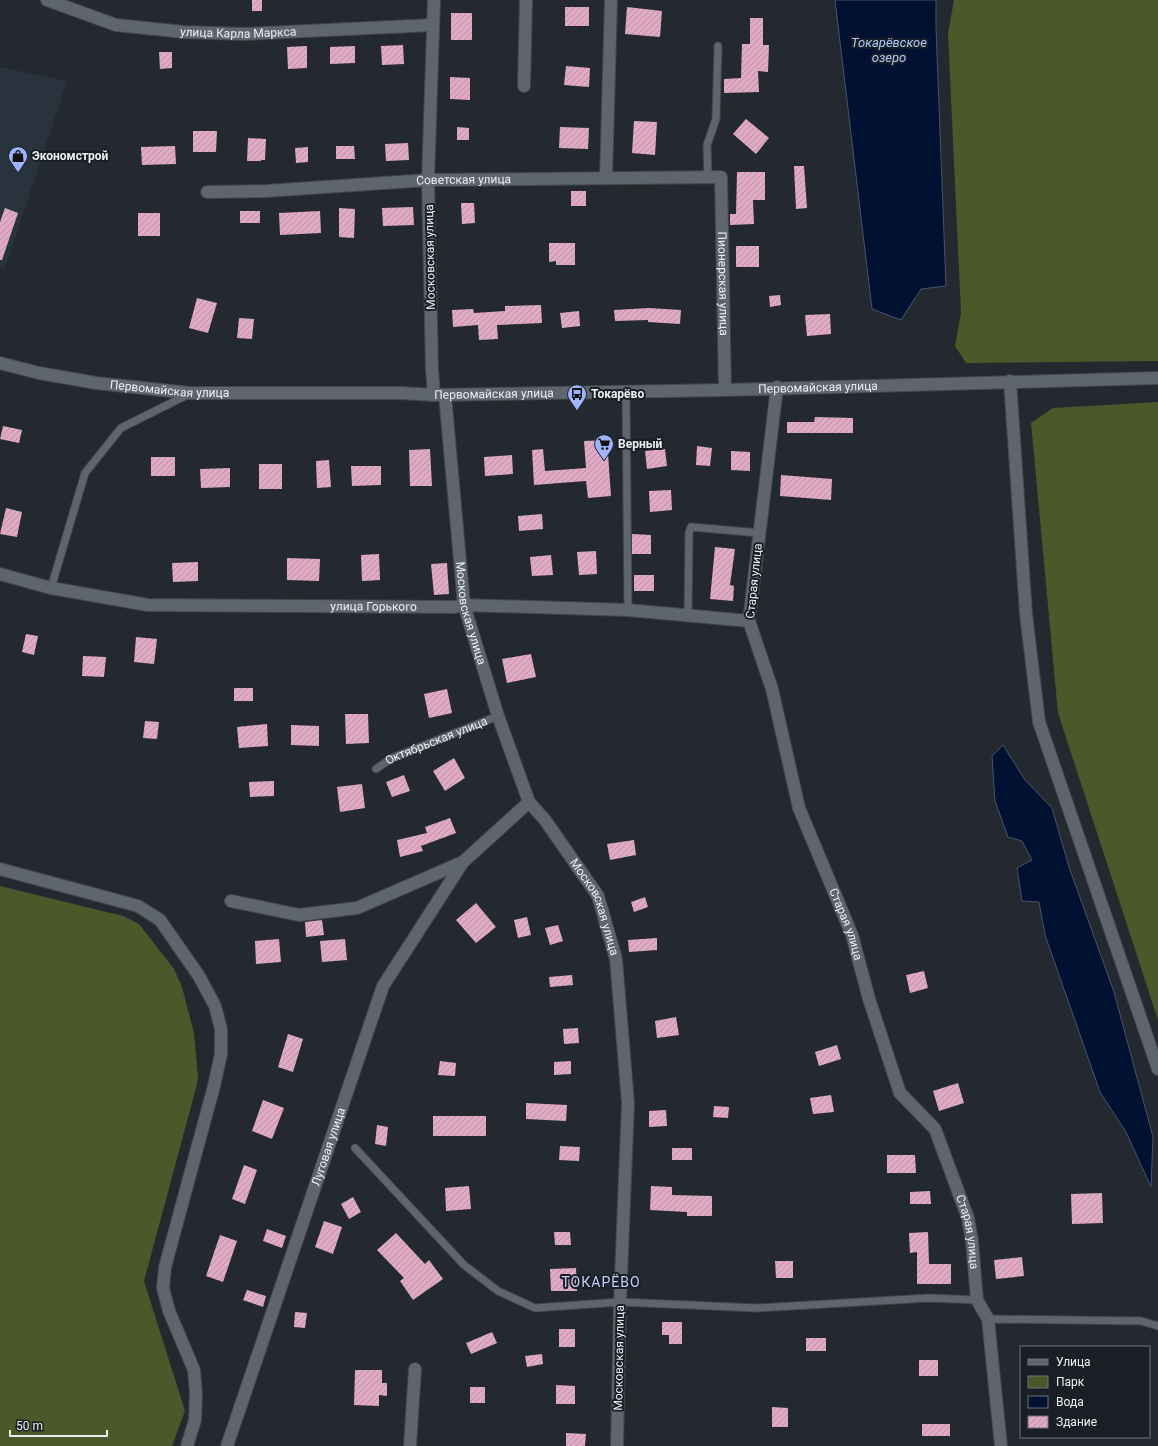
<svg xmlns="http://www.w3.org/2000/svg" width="1158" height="1446" viewBox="0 0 1158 1446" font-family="Roboto,sans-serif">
<defs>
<pattern id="building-hatch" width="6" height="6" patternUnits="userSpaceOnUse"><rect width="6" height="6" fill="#e0aac4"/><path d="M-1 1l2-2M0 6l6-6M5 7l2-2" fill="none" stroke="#ba92a5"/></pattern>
</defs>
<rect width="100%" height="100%" fill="#23292f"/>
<polygon fill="#29333e" points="0,67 67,81 5,268 0,266"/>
<g fill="#4c572a">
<polygon points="954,0 1158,0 1158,361 966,363 955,346 961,313 948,34"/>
<polygon points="1158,402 1158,1020 1058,713 1031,423 1053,408"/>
<polygon points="0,886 123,916 139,924 174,969 182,987 194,1033 198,1078 196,1088 144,1281 185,1411 172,1446 0,1446"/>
</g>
<g fill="#011132" stroke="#47546c">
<polygon points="835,0 936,0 936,28 946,286 921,289 901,320 872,309"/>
<polygon points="1003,745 1025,780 1052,808 1069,867 1114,992 1153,1137 1151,1187 1126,1132 1100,1092 1045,935 1039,902 1022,901 1017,868 1032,860 1022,841 1008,837 995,801 992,756"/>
</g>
<g fill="url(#building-hatch)">
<rect x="252" y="0" width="10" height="11"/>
<rect x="565" y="7" width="24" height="19"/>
<polygon points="627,7 662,11 660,37 625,34"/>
<rect x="451" y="13" width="21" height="27"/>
<polygon points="750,18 763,18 763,45 769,45 768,72 758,71 759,92 724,93 724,79 741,78 742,44 750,44"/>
<polygon points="403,45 404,64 382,65 381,46"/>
<polygon points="307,46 307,68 288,69 287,47"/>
<polygon points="355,46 355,63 330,64 330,47"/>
<polygon points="159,52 172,52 172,68 160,69"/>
<polygon points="566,66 590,68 589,87 564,85"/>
<polygon points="450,77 470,78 470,100 450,99"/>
<polygon points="746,119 769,138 756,154 733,134"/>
<polygon points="634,121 657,122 655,155 632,153"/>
<polygon points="457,127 469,128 469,140 457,140"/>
<polygon points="560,127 589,128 588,149 559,148"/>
<polygon points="193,131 217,131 216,152 193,152"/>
<polygon points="248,138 266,139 265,160 261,160 261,161 247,161"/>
<polygon points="408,143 409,160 386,161 385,144"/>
<polygon points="175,146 176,164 142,165 141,147"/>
<polygon points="336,146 354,146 355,159 336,159"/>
<polygon points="308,147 308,162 296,163 295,148"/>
<polygon points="794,166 804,166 807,208 796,209"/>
<polygon points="737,172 765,172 765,200 753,200 754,224 730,225 730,214 736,214"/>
<rect x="571" y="191" width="15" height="15"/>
<polygon points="461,203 474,203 475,223 462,224"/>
<polygon points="413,207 414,225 383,226 382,208"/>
<polygon points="5,208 18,213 2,260 0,260 0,222"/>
<polygon points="339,208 355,209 354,238 339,237"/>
<rect x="240" y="211" width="20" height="12"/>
<polygon points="320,211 321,233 280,235 279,213"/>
<rect x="138" y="213" width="22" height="23"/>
<polygon points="549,243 575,243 575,265 556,265 556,261 549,262"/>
<rect x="736" y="246" width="23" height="21"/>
<polygon points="780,295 781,305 770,307 769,296"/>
<polygon points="197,298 217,303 208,333 189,328"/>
<polygon points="541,305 542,323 497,325 498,339 479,340 478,325 453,327 452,310 473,309 474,313 505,311 505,306"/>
<polygon points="649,308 681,310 680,324 648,322 648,320 615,321 614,310"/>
<polygon points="579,311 580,326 562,328 560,313"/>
<polygon points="830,314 831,334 807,336 805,315"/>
<polygon points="239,318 254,319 252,339 237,338"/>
<polygon points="815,417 853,418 853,433 787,433 787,422 814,422"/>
<polygon points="3,426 22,430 19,443 0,439"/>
<polygon points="607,440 611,496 588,498 586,481 534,485 532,450 543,449 545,471 586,468 584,441"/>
<polygon points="697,446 712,448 710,466 696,465"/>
<polygon points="430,449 432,486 410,486 409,450"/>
<polygon points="665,449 667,466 647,469 645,451"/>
<polygon points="731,451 750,452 750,471 731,470"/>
<polygon points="512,455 513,474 485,476 484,457"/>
<rect x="151" y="457" width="24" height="19"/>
<polygon points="329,460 331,487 317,488 316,461"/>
<rect x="259" y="464" width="23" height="25"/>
<polygon points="351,466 381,466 381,485 352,486"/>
<polygon points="230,468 230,487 201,488 200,469"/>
<polygon points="781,475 832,479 831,500 780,496"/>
<polygon points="671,490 672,510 650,512 649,491"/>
<polygon points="6,508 22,512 17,537 0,534"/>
<polygon points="542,514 543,529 519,531 518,516"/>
<polygon points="632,534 651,535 651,554 632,554"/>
<polygon points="715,547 735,549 730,585 734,586 733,601 710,599"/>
<polygon points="596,551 597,574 579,575 577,552"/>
<polygon points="379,554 380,580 362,581 361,555"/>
<polygon points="551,555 553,575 532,576 530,557"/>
<polygon points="287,558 320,559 319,581 287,580"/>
<polygon points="198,562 198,581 173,582 172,563"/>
<polygon points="447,563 449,594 434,595 431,564"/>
<rect x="634" y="575" width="20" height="16"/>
<polygon points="26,634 38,636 34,655 22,652"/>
<polygon points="136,637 157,639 154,664 134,662"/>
<polygon points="531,654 536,677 507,683 502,659"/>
<polygon points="83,656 106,657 104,677 82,676"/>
<rect x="234" y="688" width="19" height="13"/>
<polygon points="447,689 452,713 429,718 424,694"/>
<polygon points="345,714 368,714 369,743 346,744"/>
<polygon points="145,721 159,722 157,739 143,738"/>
<polygon points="267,724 268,746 239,748 237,727"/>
<polygon points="291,725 319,726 319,746 291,745"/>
<polygon points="454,758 465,778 445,791 433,771"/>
<polygon points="404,775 410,791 392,797 386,782"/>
<polygon points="274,781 274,796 250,797 249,782"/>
<polygon points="362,784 365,808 340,812 337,787"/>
<polygon points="450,818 456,833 421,846 423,851 400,857 397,840 427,833 425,827"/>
<polygon points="634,840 636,855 610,860 607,844"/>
<polygon points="645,897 648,907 634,912 631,902"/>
<polygon points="476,903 496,927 476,943 456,920"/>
<polygon points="527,917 531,935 518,938 514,920"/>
<polygon points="322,920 324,935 306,937 305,922"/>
<polygon points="558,925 563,941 550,945 545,928"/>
<polygon points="657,938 657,950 629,952 628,940"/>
<polygon points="279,939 281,962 256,964 255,941"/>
<polygon points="345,939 347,960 322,962 320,941"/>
<polygon points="924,971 928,988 910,993 906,975"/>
<polygon points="572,975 573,985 550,987 549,977"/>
<polygon points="676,1017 679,1035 657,1038 655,1021"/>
<polygon points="578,1028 579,1043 564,1044 563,1029"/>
<polygon points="288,1034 303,1039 293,1072 278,1067"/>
<polygon points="837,1045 841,1059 819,1066 815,1052"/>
<polygon points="440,1061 456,1063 455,1076 438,1075"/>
<polygon points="571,1061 571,1074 554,1075 554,1062"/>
<polygon points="958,1083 964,1103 939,1111 933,1091"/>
<polygon points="831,1095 834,1112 813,1114 810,1098"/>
<polygon points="263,1100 284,1108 272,1139 252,1131"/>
<polygon points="526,1103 567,1105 566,1121 526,1119"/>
<polygon points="714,1106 729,1107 728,1118 713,1117"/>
<polygon points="666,1110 667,1126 649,1127 649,1111"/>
<rect x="433" y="1116" width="53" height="20"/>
<polygon points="377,1125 388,1127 386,1146 375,1144"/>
<polygon points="560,1146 580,1147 579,1161 559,1160"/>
<rect x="672" y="1148" width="20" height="12"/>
<polygon points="887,1155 915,1155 916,1173 887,1173"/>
<polygon points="244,1165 257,1170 245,1204 232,1199"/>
<polygon points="469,1186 471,1209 446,1211 445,1188"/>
<polygon points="651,1186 672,1187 672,1195 712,1196 712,1216 687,1216 687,1212 650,1210"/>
<polygon points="930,1191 931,1204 910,1204 910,1192"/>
<polygon points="1102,1193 1103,1223 1072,1224 1071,1194"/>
<polygon points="353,1197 361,1212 349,1219 341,1204"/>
<polygon points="324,1221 342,1227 333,1254 315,1247"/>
<polygon points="267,1229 286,1236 282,1248 263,1241"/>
<polygon points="554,1232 570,1232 571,1245 555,1245"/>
<polygon points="928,1232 929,1264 951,1264 951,1284 917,1284 917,1252 910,1253 909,1233"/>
<polygon points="396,1233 425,1264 429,1260 443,1279 413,1300 400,1281 404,1278 377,1250"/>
<polygon points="220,1235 237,1241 223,1282 206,1276"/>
<polygon points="1022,1257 1024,1276 996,1279 994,1260"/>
<polygon points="775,1261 793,1261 793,1278 776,1278"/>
<polygon points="576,1268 577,1291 551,1291 550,1269"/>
<polygon points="247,1290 266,1296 263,1307 243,1300"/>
<polygon points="295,1312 307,1313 305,1328 294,1327"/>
<polygon points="662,1322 682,1322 682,1344 669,1344 669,1335 662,1335"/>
<rect x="559" y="1329" width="16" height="18"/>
<polygon points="492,1332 497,1343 471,1354 466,1343"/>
<rect x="806" y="1338" width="20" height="13"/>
<polygon points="542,1354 543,1364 527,1367 525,1356"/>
<rect x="919" y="1360" width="19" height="16"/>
<polygon points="355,1370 382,1370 382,1383 387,1383 387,1396 379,1395 379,1406 354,1405"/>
<polygon points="556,1385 575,1386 575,1404 556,1404"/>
<rect x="470" y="1387" width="15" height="16"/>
<polygon points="772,1407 788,1408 788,1427 772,1427"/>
<rect x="922" y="1424" width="28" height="12"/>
<polygon points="566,1433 586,1434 585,1446 566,1446"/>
</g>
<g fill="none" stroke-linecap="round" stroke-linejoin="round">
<defs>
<g id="lane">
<polyline points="708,177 707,145 716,119 718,46"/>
<polyline points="626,392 628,610"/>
<polyline points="51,588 85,473 121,428 189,394"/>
<polyline points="688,615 689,533 691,527 760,533"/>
<path id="s1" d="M376 769 392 758 498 716"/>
<polyline points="355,1148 464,1265 498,1291 535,1308 620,1302 757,1308 929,1298 977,1300"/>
<polyline points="988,1319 1141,1321 1158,1326"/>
</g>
<g id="street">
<path id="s2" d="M47 0 116 25 184 32 244 34 433 25"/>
<polyline points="524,86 526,0"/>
<polyline points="606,178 611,0"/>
<path id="s3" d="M207 192 266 191 428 180 721 177 725 390"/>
<path id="s4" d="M0 363 39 373 96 383 190 393H400L434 395 432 370 428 180 434 0"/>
<polyline points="1010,381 1026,614 1039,722 1158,1069"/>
<path id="s5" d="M777 387 749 621 772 689 799 808 852 935 869 999 900 1093 935 1129 968 1218 972 1241 977 1300 988 1319 1001 1446"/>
<path id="s6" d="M445 395 464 605 498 716 529 802 545 820 598 896 616 959 628 1103 620 1302 617 1446"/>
<path id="s7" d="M0 574 51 588 148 605 455 607 464 605 628 610 749 621"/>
<polyline points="0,869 138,906 160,920 199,976 215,1006 221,1029 221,1054 214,1086 165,1267 163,1288 169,1311 194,1370 196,1394 195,1420 187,1446"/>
<polyline points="231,901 299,915 357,908 463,862 529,802"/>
<path id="s8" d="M227 1446 383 986 463 862"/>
<polyline points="410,1446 415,1369"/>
</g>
<g id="secondary">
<path id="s9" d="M434 395 725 390 1158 378"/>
</g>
</defs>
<use href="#lane" stroke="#42474c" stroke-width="9"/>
<use href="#street" stroke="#42474c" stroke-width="14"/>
<use href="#secondary" stroke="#42474c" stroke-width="14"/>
<use href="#lane" stroke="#5f656d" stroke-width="7"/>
<use href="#street" stroke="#5f656d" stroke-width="12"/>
<use href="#secondary" stroke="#5f656d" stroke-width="12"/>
</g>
<defs>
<symbol id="shop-pin" viewBox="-11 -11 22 30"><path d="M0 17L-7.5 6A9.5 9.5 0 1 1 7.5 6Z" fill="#9eb3fd" stroke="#1a1f26"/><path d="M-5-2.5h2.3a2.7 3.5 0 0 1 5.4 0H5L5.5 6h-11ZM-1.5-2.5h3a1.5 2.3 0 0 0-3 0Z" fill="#111"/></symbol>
<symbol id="bus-pin" viewBox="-11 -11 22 30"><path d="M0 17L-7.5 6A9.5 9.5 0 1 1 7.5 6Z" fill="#9eb3fd" stroke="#1a1f26"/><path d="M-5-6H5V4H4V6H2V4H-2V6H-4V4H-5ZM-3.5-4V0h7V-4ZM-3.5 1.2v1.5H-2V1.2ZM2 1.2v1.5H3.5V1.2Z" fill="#111"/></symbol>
<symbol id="supermarket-pin" viewBox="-11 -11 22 30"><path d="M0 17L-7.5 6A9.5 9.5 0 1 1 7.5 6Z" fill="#9eb3fd" stroke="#1a1f26"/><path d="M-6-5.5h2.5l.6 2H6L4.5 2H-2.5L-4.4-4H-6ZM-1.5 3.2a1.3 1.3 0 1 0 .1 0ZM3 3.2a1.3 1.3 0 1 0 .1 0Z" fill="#111"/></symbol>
</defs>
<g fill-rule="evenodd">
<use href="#shop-pin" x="7" y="145" width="22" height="30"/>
<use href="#bus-pin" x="566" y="383" width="22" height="30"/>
<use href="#supermarket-pin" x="593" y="433" width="22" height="30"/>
</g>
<g text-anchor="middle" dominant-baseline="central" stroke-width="4" stroke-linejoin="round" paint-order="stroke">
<g font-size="12" fill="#ebeff3" stroke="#1a1f26">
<text stroke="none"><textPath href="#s2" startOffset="196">улица Карла Маркса</textPath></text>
<text stroke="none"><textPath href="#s3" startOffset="257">Советская улица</textPath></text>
<text transform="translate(430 257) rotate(-91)">Московская улица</text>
<text stroke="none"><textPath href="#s3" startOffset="621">Пионерская улица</textPath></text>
<text stroke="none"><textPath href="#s9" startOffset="384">Первомайская улица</textPath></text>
<text stroke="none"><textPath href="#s4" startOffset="172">Первомайская улица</textPath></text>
<text stroke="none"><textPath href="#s9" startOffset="60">Первомайская улица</textPath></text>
<text transform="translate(754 581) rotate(-84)">Старая улица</text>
<text stroke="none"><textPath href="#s7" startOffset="377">улица Горького</textPath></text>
<text stroke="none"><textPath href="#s6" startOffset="220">Московская улица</textPath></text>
<text stroke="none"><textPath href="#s1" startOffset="67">Октябрьская улица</textPath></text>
<text stroke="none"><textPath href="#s6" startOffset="544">Московская улица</textPath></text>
<text stroke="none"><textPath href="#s5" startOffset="555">Старая улица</textPath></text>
<text stroke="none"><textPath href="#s8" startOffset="316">Луговая улица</textPath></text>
<text stroke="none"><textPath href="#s5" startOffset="891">Старая улица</textPath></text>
<text transform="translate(619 1358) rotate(-89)">Московская улица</text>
</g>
<g font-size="12" font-weight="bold" fill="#ebeff3" stroke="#1a1f26" text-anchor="start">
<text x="32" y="156">Экономстрой</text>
<text x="591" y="394">Токарёво</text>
<text x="618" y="444">Верный</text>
</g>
<g font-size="13" font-style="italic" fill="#a9c9fd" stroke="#1a1f26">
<text x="889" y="42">Токарёвское<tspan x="889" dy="15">озеро</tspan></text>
</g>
<g font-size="14" letter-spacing="1" fill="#c3d0fa" stroke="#1a1f26">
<text x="601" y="1282">ТОКАРЁВО</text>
</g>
</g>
<rect x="1020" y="1346" width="130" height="92" fill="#1a1f26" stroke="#6e7278"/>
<rect x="1028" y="1359" width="20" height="6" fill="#5f656d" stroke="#6e7278"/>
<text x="1056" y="1366" font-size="12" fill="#ebeff3">Улица</text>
<rect x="1028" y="1376" width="20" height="12" fill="#4c572a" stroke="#6e7278"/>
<text x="1056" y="1386" font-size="12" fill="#ebeff3">Парк</text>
<rect x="1028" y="1396" width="20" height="12" fill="#011132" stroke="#6e7278"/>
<text x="1056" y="1406" font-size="12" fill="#ebeff3">Вода</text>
<rect x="1028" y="1416" width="20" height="12" fill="url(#building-hatch)" stroke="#6e7278"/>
<text x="1056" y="1426" font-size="12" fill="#ebeff3">Здание</text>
<path d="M10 1430v6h97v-6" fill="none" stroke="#ebeff3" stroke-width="2"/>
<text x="16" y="1430" font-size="12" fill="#ebeff3" stroke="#1a1f26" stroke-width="3" paint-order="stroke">50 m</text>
</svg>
